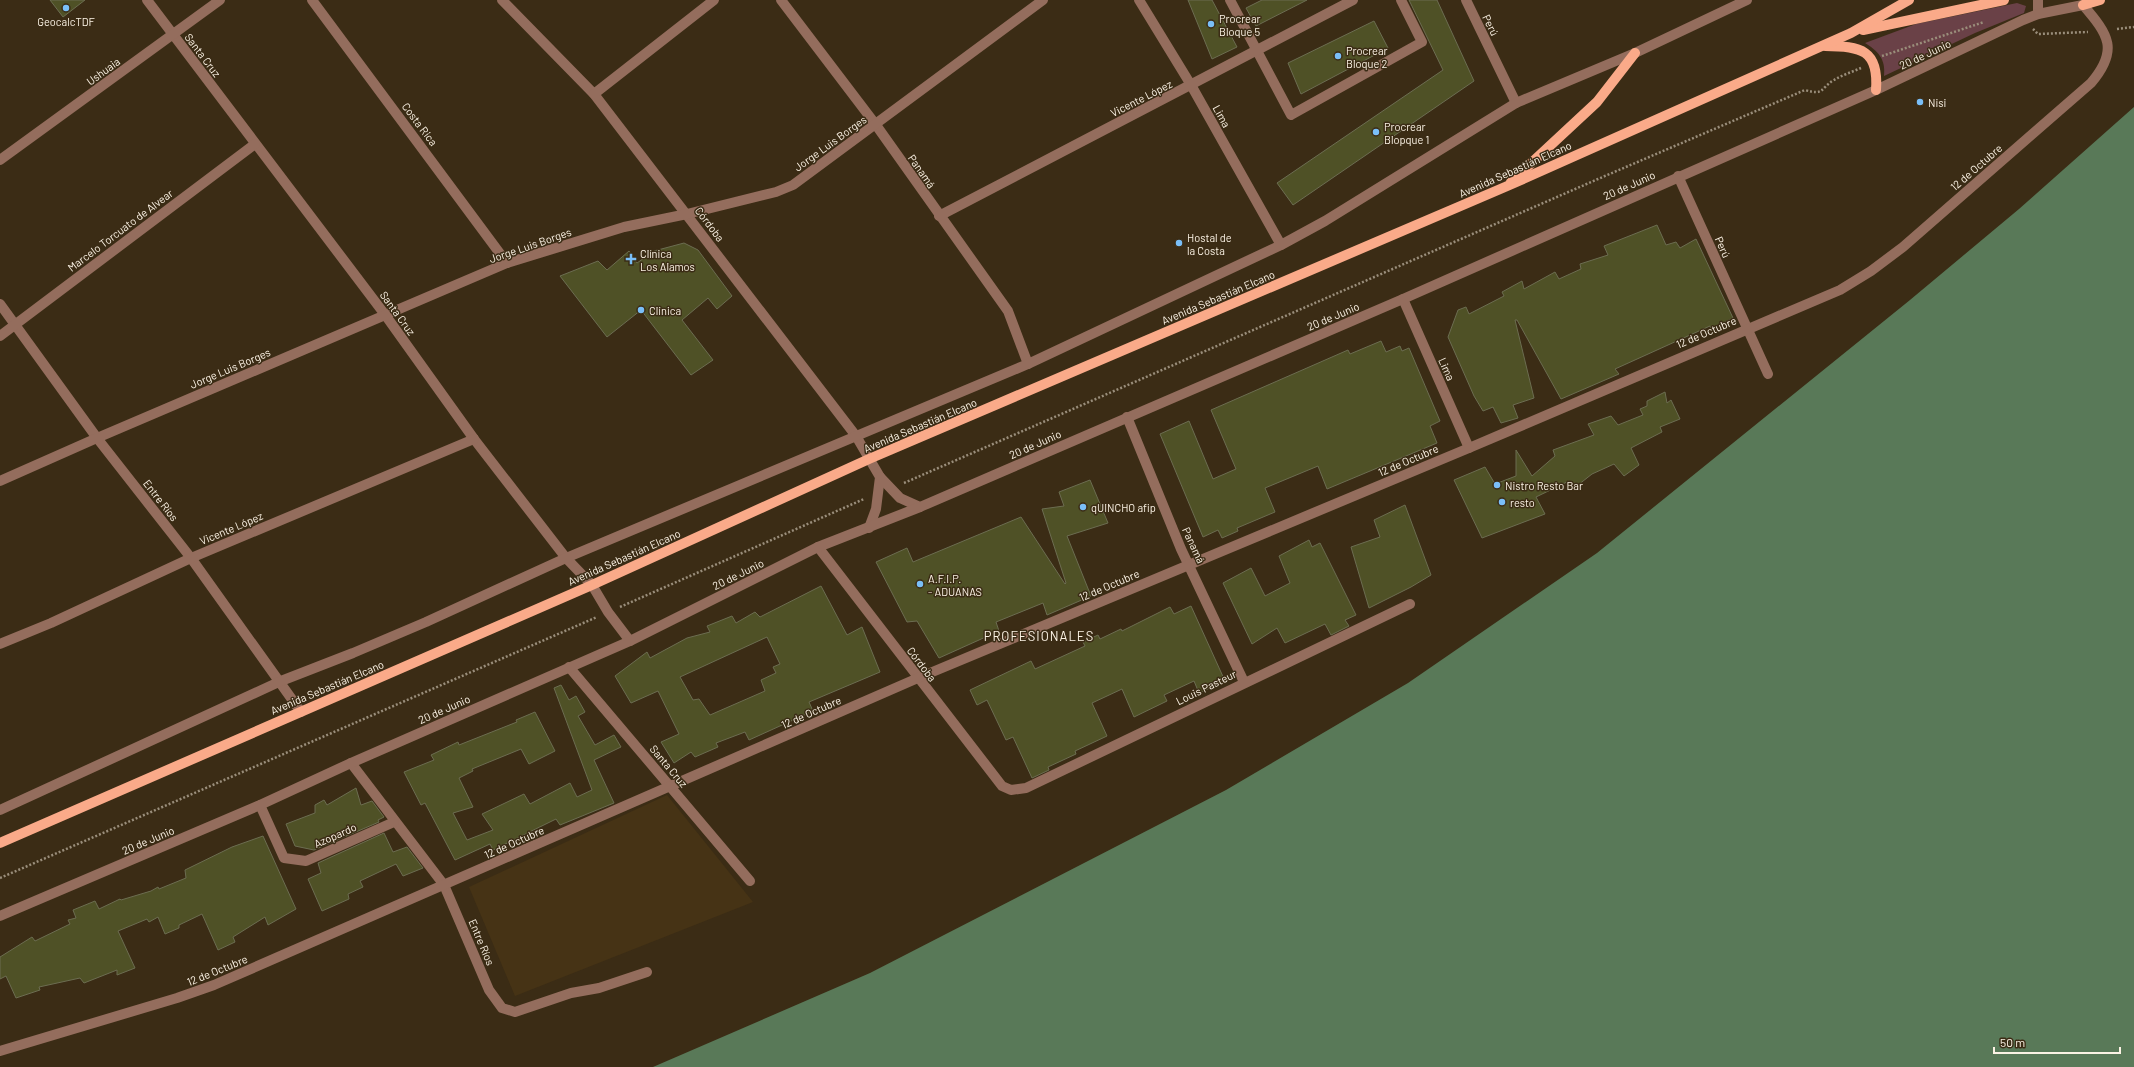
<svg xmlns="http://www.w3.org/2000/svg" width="2134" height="1067" viewBox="0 0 2134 1067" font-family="Barlow,sans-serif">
<rect width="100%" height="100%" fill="#3b2c15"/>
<polygon fill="#463315" points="667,795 753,902 515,996 469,887"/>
<path fill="#6a4147" d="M2017 3 2026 6 2024 13 1975 33 1884 76C1886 59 1878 51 1865 43L1916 24Z"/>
<polygon fill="#597958" points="2134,107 2134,1067 653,1067 870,973 1226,790 1408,683 1597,553 1910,300 2019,209"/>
<g fill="#4f5126" stroke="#6c6d51" fill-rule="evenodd">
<polygon points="50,0 85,0 63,17"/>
<polygon points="1188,0 1212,0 1237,47 1212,59"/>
<polygon points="1262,0 1307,0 1256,26 1246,8"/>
<polygon points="1409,0 1437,0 1474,81 1293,205 1277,183 1443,70"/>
<polygon points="1374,21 1388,48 1301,94 1288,63"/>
<polygon points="1657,225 1666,245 1676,242 1680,248 1696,239 1733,318 1711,329 1710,326 1615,369 1619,374 1561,399 1517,320 1515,320 1534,398 1513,405 1518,418 1501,423 1493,407 1483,411 1474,396 1448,337 1458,310 1466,307 1469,314 1504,296 1502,292 1522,281 1524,289 1555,272 1559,279 1581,269 1580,264 1608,255 1604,246"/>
<polygon points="684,243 698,250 732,296 717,309 708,298 682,320 713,360 691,375 641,310 607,337 560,276 598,261 607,270 629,251 637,263 654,251"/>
<polygon points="1381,341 1386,352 1400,346 1402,351 1409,348 1440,421 1430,426 1437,443 1327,489 1318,466 1265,488 1275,512 1237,528 1238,531 1222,538 1218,530 1203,537 1160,434 1189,421 1213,479 1236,469 1211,410 1348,350 1350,354"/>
<polygon points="1665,392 1667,403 1671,400 1680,419 1660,427 1662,432 1631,448 1639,465 1624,476 1614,464 1592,474 1573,489 1569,481 1536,497 1545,514 1482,538 1454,480 1485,467 1495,484 1516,476 1516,450 1532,476 1555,456 1553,450 1594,435 1588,424 1611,416 1618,425 1643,415 1640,409 1647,406 1647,401"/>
<polygon points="1090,480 1108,523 1067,536 1091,596 1047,615 1043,603 996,622 999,631 939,658 917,621 907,622 876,562 907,548 913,562 1021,517 1065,584 1066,583 1042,509 1064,506 1059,492"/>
<polygon points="1405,505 1431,575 1411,587 1369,608 1351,547 1380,537 1374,520"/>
<polygon points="1309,540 1312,547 1320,543 1356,615 1345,620 1349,626 1331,635 1325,624 1285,643 1277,628 1252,644 1223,583 1251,568 1265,596 1290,583 1279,556"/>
<path d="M821 586 847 635 862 627 880 672 809 702 813 711 749 740 745 732 716 743 718 747 695 757 691 752 674 763 661 742 679 734 658 691 631 703 615 676 647 652 650 658 687 638 710 632 707 626 732 616 736 623 755 612 760 617ZM767 637 780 664 773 667 776 673 761 680 765 691 710 715 699 699 693 700 680 677Z"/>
<polygon points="1191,606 1225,681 1199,693 1194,681 1164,695 1167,701 1134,717 1122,689 1092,703 1107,736 1075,751 1076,754 1048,767 1049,770 1032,778 1013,737 1006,740 987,700 977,705 970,690 1031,661 1035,669 1085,646 1083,642 1098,635 1100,639 1121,629 1122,631 1170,607 1174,614"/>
<polygon points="561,685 569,700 576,696 585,712 578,716 595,745 614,735 621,747 594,760 614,803 560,825 556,819 493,850 490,844 455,860 425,803 421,805 404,772 434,760 431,755 458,742 459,745 517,722 516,720 535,712 555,751 529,764 521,749 472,769 473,771 459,778 473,807 453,813 467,840 493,830 482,814 524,794 530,804 570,783 577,797 592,790 554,688"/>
<polygon points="356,788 361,805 372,801 384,817 378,820 379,822 314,850 295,846 286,824 315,813 315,805 324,800 327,805"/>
<polygon points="384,833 393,852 407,847 423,868 403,876 396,864 360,881 363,887 348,894 349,899 322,911 308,879 321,873 318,863"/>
<polygon points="263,836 296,909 268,925 265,917 233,937 235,942 218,950 202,914 179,925 179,928 165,934 158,917 149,922 147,919 118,931 135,968 117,975 117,970 84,983 80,978 39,987 40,990 16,998 6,976 0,979 0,957 32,937 35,941 70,924 68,920 76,918 73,910 95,901 99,909 120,899 121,900 151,891 158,887 159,889 186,878 185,870 232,847"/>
</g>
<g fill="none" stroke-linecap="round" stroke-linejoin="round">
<g stroke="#9a8e7b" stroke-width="2.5" stroke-dasharray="2 2" stroke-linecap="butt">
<polyline points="2033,29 2038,34 2088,32"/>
<polyline points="2117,29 2134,27"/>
<polyline points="1882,56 1984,22"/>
<path d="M904 483 1598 179 1805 90C1825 96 1820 88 1834 80 1842 75 1852 72 1861 68"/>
<polyline points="620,607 864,499"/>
<polyline points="0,878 597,617"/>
</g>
<g stroke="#946d5d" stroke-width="10">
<polyline points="147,0 386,316 474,439 566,558 592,585 608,612 630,641"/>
<polyline points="312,0 507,263"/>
<polyline points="502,0 594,94 856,436 880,477 876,509 869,528"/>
<polyline points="781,0 876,125 1008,311 1028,364"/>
<polyline points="1139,0 1191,85 1281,245"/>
<polyline points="1230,0 1291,115 1422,42 1401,0"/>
<polyline points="1466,0 1516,103"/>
<polyline points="2038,0 2038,14"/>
<polyline points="594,94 714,0"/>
<polyline points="0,160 220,0"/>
<polyline points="1678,176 1768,374"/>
<polyline points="939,216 1353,0"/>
<polyline points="1403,299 1469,448"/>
<polyline points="0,304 97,438 191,558 301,712"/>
<polyline points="0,336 255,144"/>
<polyline points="1127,417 1181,549 1244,682"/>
<polyline points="880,477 900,498 920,507"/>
<polyline points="0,481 97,438 507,263 624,227 687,214 776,192 793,185 1043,0"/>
<polyline points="818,547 1002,786 1011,790 1026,788 1410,604"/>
<polyline points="0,644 51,623 191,558 474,439"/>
<polyline points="569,667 750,881"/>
<polyline points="351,763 444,885 489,990 502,1008 515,1012 571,993 599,988 647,972"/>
<polyline points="260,805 284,858 306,861 394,822"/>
<polyline points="0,810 281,681 353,653 426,622 566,558 1028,364 1281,245 1325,221 1516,103 1635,53 1747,0"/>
<path d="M0 916 260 805 351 763 630 641 818 547 920 507 1403 299 1876 90 2023 20 2038 14 2083 5C2109 35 2119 50 2091 83L1903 247 1871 271 1840 290 1469 448 918 678 214 985 177 998 0 1051"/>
</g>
<g stroke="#faaa89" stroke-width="10">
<polyline points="2083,5 2100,0"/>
<polyline points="1863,30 2004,0"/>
<path d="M1825 46C1861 46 1879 50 1876 90"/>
<polyline points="1511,182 1597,102 1635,53"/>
<polyline points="0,843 592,585 869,459 1505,187 1851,33 1909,0"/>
</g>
</g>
<g fill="#7abff8" stroke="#3b2c15" stroke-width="1.5">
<circle cx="66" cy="8" r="4"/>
<circle cx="1211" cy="24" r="4"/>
<circle cx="1338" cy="56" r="4"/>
<circle cx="1920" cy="102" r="4"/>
<circle cx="1376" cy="132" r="4"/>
<circle cx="1179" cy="243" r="4"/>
<path d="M629 253h4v4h4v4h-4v4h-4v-4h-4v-4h4z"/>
<circle cx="641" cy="310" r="4"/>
<circle cx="1497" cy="485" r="4"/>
<circle cx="1502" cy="502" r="4"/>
<circle cx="1083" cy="507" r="4"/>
<circle cx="920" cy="584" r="4"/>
</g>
<g text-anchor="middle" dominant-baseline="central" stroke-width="3" stroke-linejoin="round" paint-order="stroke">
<g font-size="11" fill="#fcf3e5" stroke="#3b2c15" text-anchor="start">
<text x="1219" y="18">Procrear<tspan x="1219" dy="13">Bloque 5</tspan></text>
<text x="66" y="21" text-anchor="middle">GeocalcTDF</text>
<text x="1346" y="50">Procrear<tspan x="1346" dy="13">Bloque 2</tspan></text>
<text x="1928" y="102">Nisi</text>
<text x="1384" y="126">Procrear<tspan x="1384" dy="13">Blopque 1</tspan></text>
<text x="1187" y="237">Hostal de<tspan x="1187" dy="13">la Costa</tspan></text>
<text x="640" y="253">Clínica<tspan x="640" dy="13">Los Alamos</tspan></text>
<text x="649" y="310">Clinica</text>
<text x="1505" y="485">Nistro Resto Bar</text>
<text x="1510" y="502">resto</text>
<text x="1091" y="507">qUINCHO afip</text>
<text x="928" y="578">A.F.I.P.<tspan x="928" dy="13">- ADUANAS</tspan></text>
</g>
<g font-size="11" fill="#fcf3e5" stroke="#3b2c15">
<text transform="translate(1491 25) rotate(64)">Perú</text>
<text transform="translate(1925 54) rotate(-25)">20 de Junio</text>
<text transform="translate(203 55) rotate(53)">Santa Cruz</text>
<text transform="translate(103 71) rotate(-36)">Ushuaia</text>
<text transform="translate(1141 98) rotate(-27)">Vicente López</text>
<text transform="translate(1222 116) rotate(61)">Lima</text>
<text transform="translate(420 124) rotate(53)">Costa Rica</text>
<text transform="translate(830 143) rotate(-36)">Jorge Luis Borges</text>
<text transform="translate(1976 167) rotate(-41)">12 de Octubre</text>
<text transform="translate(1515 169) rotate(-24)">Avenida Sebastián Elcano</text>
<text transform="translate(922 171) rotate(55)">Panamá</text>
<text transform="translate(1629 185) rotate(-24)">20 de Junio</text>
<text transform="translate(710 224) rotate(53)">Córdoba</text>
<text transform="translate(120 230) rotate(-37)">Marcelo Torcuato de Alvear</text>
<text transform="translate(530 245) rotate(-19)">Jorge Luis Borges</text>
<text transform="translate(1723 247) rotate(66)">Perú</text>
<text transform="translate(1218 297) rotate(-23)">Avenida Sebastián Elcano</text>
<text transform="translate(398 313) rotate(54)">Santa Cruz</text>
<text transform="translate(1333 316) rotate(-23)">20 de Junio</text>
<text transform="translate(1706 332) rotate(-23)">12 de Octubre</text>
<text transform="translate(230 368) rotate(-23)">Jorge Luis Borges</text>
<text transform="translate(1447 369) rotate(66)">Lima</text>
<text transform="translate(920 425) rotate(-23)">Avenida Sebastián Elcano</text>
<text transform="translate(1035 444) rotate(-24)">20 de Junio</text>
<text transform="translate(1408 460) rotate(-23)">12 de Octubre</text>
<text transform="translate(161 500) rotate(52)">Entre Ríos</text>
<text transform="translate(231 528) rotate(-23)">Vicente López</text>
<text transform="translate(1194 545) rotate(65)">Panamá</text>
<text transform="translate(624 557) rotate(-24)">Avenida Sebastián Elcano</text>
<text transform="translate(738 574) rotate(-26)">20 de Junio</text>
<text transform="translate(1109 585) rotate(-23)">12 de Octubre</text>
<text transform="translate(922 664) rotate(53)">Córdoba</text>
<text transform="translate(327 687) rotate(-23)">Avenida Sebastián Elcano</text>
<text transform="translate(1206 687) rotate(-26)">Louis Pasteur</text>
<text transform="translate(444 709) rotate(-24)">20 de Junio</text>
<text transform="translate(811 712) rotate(-24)">12 de Octubre</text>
<text transform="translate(669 766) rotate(50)">Santa Cruz</text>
<text transform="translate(335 835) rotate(-24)">Azopardo</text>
<text transform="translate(148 840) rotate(-23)">20 de Junio</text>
<text transform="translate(514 842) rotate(-24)">12 de Octubre</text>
<text transform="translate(482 942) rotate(67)">Entre Ríos</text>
<text transform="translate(217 970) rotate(-22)">12 de Octubre</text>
</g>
<g font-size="13" letter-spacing="1" fill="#fcf3e5" stroke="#3b2c15">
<text x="1039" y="636">PROFESIONALES</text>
</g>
</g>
<path d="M1994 1047v6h126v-6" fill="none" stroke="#fcf3e5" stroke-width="2"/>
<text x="2000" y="1047" font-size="12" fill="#fcf3e5" stroke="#3b2c15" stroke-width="3" paint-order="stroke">50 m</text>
</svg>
